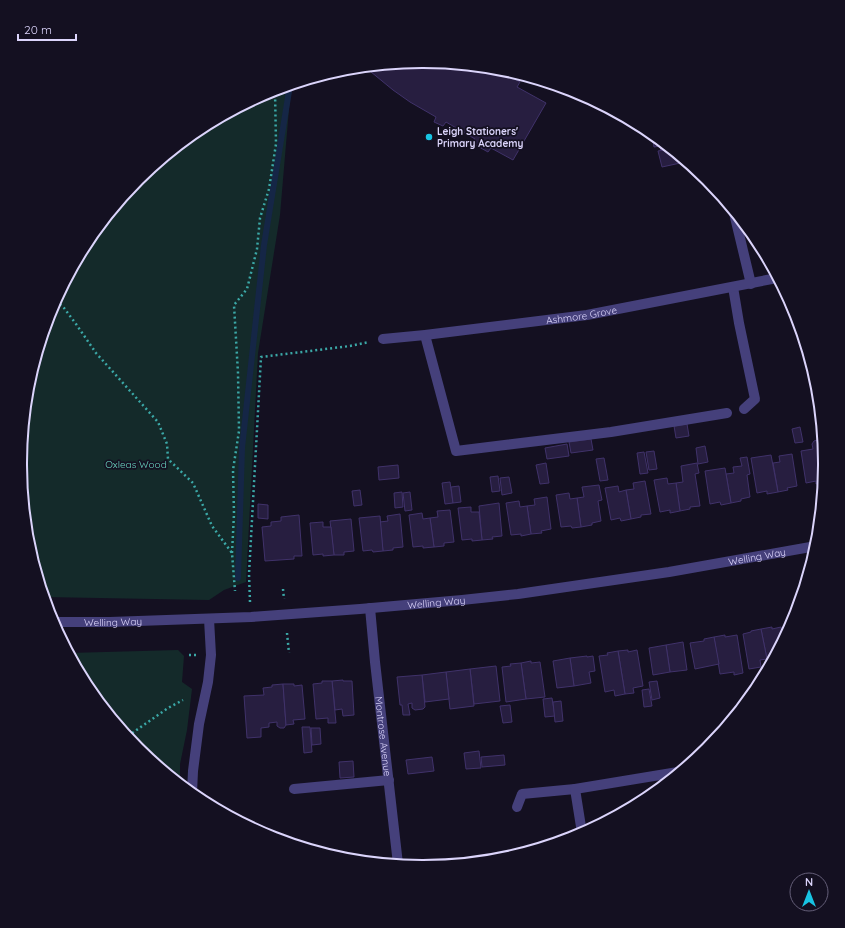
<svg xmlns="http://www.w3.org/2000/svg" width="845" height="928" viewBox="0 0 845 928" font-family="Quicksand,sans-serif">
<rect width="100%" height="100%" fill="#141021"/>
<g fill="#142a2a">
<polygon points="291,85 280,215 258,353 246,582 224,590 209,600 44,597 28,542 20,464 28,385 51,310 88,240 138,179 199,129 269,92"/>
<polygon points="178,650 184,656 182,682 192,689 187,730 180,764 180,783 138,748 88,687 69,653"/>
</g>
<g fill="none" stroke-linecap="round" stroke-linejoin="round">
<polyline stroke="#152646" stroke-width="6" points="238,578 242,448 264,245 290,85"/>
</g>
<g fill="#271e40" stroke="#40326a">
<polygon points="423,62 496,69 520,82 517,87 546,103 513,160 491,148 488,152 472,143 475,139 446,122 443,126 434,122 436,117 410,102 393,90 365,67"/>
<polygon points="652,136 654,136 670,149 661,151 660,146 654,147"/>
<polygon points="670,149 684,161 685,162 662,167 658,151"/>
<polygon points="687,424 689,436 676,438 674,426"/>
<polygon points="800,427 803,442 795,443 792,429"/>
<polygon points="591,439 593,450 571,453 569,442"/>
<polygon points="823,439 825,464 825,468 820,440"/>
<polygon points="817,440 820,442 825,468 823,482 816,484 816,481 806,483 801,451 813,449 812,444 814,441"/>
<polygon points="567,444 569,456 547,459 545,448"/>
<polygon points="705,446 708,462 698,464 696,448"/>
<polygon points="654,451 657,469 649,470 646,452"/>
<polygon points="644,452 648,473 640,474 637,453"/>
<polygon points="792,454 797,486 787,488 788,490 778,492 773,463 780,462 779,456"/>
<polygon points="771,455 778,492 767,494 767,491 757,493 751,458"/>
<polygon points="747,457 750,474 747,475 750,497 741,499 741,501 731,503 726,474 734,473 733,467 742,466 740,458"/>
<polygon points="604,458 608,480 600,481 596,459"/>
<polygon points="546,463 549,483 540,484 536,465"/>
<polygon points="697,463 699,473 695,474 700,506 690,507 690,509 680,511 676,483 683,482 681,466"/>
<polygon points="398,465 399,478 379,480 378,467"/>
<polygon points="725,468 731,503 721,505 720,502 710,504 705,471"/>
<polygon points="498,476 500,491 492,492 490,477"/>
<polygon points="509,477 512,493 502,495 500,478"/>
<polygon points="667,478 668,484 676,483 680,511 670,513 670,510 660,512 654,480"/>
<polygon points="645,481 651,514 641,515 641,517 631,519 626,490 634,489 633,483"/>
<polygon points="450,482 453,503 445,504 442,483"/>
<polygon points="599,485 602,500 598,501 601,521 592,523 592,525 581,527 577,498 584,497 582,487"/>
<polygon points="459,486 461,502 453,503 451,487"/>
<polygon points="618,486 619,492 626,490 631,519 621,521 620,518 611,520 605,488"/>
<polygon points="360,490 362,505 354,506 352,491"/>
<polygon points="402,492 403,507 395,508 394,493"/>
<polygon points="410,492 412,510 405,511 403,493"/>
<polygon points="569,493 570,499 577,498 581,527 572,528 571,526 561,527 556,495"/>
<polygon points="547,497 551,529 541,531 542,533 531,534 527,506 535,505 534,499"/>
<polygon points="519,501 520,507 527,506 531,534 521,536 521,534 511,535 506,503"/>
<polygon points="499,503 502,536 492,537 493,539 482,540 479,506"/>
<polygon points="258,504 268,505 268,519 258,518"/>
<polygon points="471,507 471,512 479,512 482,540 472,541 472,539 462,540 458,508"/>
<polygon points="450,510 454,542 444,543 444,546 434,547 430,518 438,517 437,511"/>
<polygon points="422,513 423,519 430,518 434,547 423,548 423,546 413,547 409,515"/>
<polygon points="400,514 403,547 393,548 393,550 383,551 380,522 388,521 387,516"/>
<polygon points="299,515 302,556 294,556 294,559 265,561 262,527 271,526 271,522 281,521 281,517"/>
<polygon points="380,516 383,551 373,552 372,550 363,551 359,518"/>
<polygon points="351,519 354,551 344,552 344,555 334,555 330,521"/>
<polygon points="323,522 323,527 331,527 334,555 323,556 323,554 313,555 310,523"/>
<polygon points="772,627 772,629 781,627 783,640 773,658 767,659 761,629"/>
<polygon points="761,629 767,659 760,660 761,667 749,669 743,634 751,632 751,631"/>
<polygon points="725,635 725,637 737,635 743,673 734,675 734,672 720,674 714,637"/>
<polygon points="714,637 719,664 695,669 690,643 704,641 704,639"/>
<polygon points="683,642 687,670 670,672 666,645"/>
<polygon points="666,645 670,672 653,675 649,648"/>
<polygon points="628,650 628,652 637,650 643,686 633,688 634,693 625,694 618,651"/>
<polygon points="618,651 625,694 615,696 614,690 605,692 599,656 608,655 607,653"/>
<polygon points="587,656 587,657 593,656 595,671 589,672 591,683 574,686 570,658"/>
<polygon points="570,658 574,686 557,688 553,661"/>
<polygon points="531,661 531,663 540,662 545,697 526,699 521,663"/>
<polygon points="521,663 526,699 506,702 502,667 511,666 510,664"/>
<polygon points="496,666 500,701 474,704 470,669"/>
<polygon points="470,669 474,706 450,709 446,672"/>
<polygon points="446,672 449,699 425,702 422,675"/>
<polygon points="422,675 425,707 423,709 415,710 412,708 412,703 408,704 410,715 403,715 402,705 400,705 397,677"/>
<polygon points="343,680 343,681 352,681 354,715 343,716 342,709 335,710 332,681"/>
<polygon points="322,681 332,681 336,723 328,723 328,718 316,719 313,684 322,683"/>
<polygon points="657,681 660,698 652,700 649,682"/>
<polygon points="283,684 286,725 284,728 280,728 277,726 277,722 269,723 269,727 261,728 261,737 247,738 244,696 264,695 263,688 272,687 272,685"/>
<polygon points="283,684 294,684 294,686 302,685 305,719 293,720 294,724 286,725"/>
<polygon points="649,689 652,706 644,707 642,690"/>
<polygon points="552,698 555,716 545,717 543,699"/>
<polygon points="561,701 563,721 555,722 553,702"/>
<polygon points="510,705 512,722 503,723 500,706"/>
<polygon points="302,727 310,727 312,752 304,753"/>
<polygon points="311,728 320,728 321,744 312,745"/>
<polygon points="479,751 481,768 466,769 464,753"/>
<polygon points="504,755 505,765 482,767 481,757"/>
<polygon points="432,757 434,771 408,774 406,760"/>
<polygon points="353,761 354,777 340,778 339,762"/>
</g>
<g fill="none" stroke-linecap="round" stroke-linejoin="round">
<g stroke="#3ba8a7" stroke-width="2.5" stroke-dasharray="2 3" stroke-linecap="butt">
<polyline points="56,301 64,308 76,324 96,353 158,422 167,444 168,459 193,483 212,526 232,553 235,591"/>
<polyline points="232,553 234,514 233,470 239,431 238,373 234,305 247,289 257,249 260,218 269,189 276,144 275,90"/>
<polyline points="283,589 284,599"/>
<polyline points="250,602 249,574 261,357 350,346 369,342"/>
<polyline points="287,633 289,653"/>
<polyline points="189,655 196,655"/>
<polyline points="128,736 168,708 183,700"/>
</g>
<g stroke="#45407b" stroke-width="10">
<polyline points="734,213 751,284"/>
<polyline points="733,287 739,323 755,399 744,409"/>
<polyline points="425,335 456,451 611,432 727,413"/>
<path id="s1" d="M383 339 425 335 587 315 777 278"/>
<path id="s2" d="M370 608 375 662 398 864"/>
<path id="s3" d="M53 622H110L251 617 360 609 462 600 518 594 669 572 816 546"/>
<polyline points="294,789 389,780"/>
<polyline points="192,793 193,771 199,724 208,682 211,655 209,619"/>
<polyline points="517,807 522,794 575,789"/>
<polyline points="582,833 575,789 678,772"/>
</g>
</g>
<circle fill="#18c4e3" stroke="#141021" stroke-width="1.5" cx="429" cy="137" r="4"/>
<g text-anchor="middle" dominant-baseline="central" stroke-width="3.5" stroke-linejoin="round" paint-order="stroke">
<g font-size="10" font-weight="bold" fill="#dbd4fb" stroke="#141021" text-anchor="start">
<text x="437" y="131">Leigh Stationers'<tspan x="437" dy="12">Primary Academy</tspan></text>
</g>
<g font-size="10" fill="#dbd4fb" stroke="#141021">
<text stroke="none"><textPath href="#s1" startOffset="200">Ashmore Grove</textPath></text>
<text stroke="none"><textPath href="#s3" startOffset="708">Welling Way</textPath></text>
<text stroke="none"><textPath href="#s3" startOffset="384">Welling Way</textPath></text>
<text stroke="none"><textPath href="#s3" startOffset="60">Welling Way</textPath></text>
<text stroke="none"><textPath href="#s2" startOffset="129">Montrose Avenue</textPath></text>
</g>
<g font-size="10" fill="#68d3be" stroke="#141021">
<text x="136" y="464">Oxleas Wood</text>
</g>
</g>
<path d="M0 0H845V928H0ZM422 68H423A395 395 0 0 1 818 463V465A395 395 0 0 1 423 860H422A395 395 0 0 1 27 465V463A395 395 0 0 1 422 68Z" fill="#141021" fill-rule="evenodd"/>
<path fill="none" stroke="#dbd4fb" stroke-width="2" d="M422 68H423A395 395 0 0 1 818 463V465A395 395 0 0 1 423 860H422A395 395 0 0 1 27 465V463A395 395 0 0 1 422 68Z"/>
<g transform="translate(809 892)"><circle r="19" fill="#141021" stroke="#645e78"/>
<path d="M0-3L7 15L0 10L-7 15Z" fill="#18c4e3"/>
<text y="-6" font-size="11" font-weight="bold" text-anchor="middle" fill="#dbd4fb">N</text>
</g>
<path d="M18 34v6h58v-6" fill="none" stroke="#dbd4fb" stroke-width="2"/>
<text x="24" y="34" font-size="12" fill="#dbd4fb" stroke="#141021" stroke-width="3" paint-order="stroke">20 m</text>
</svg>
